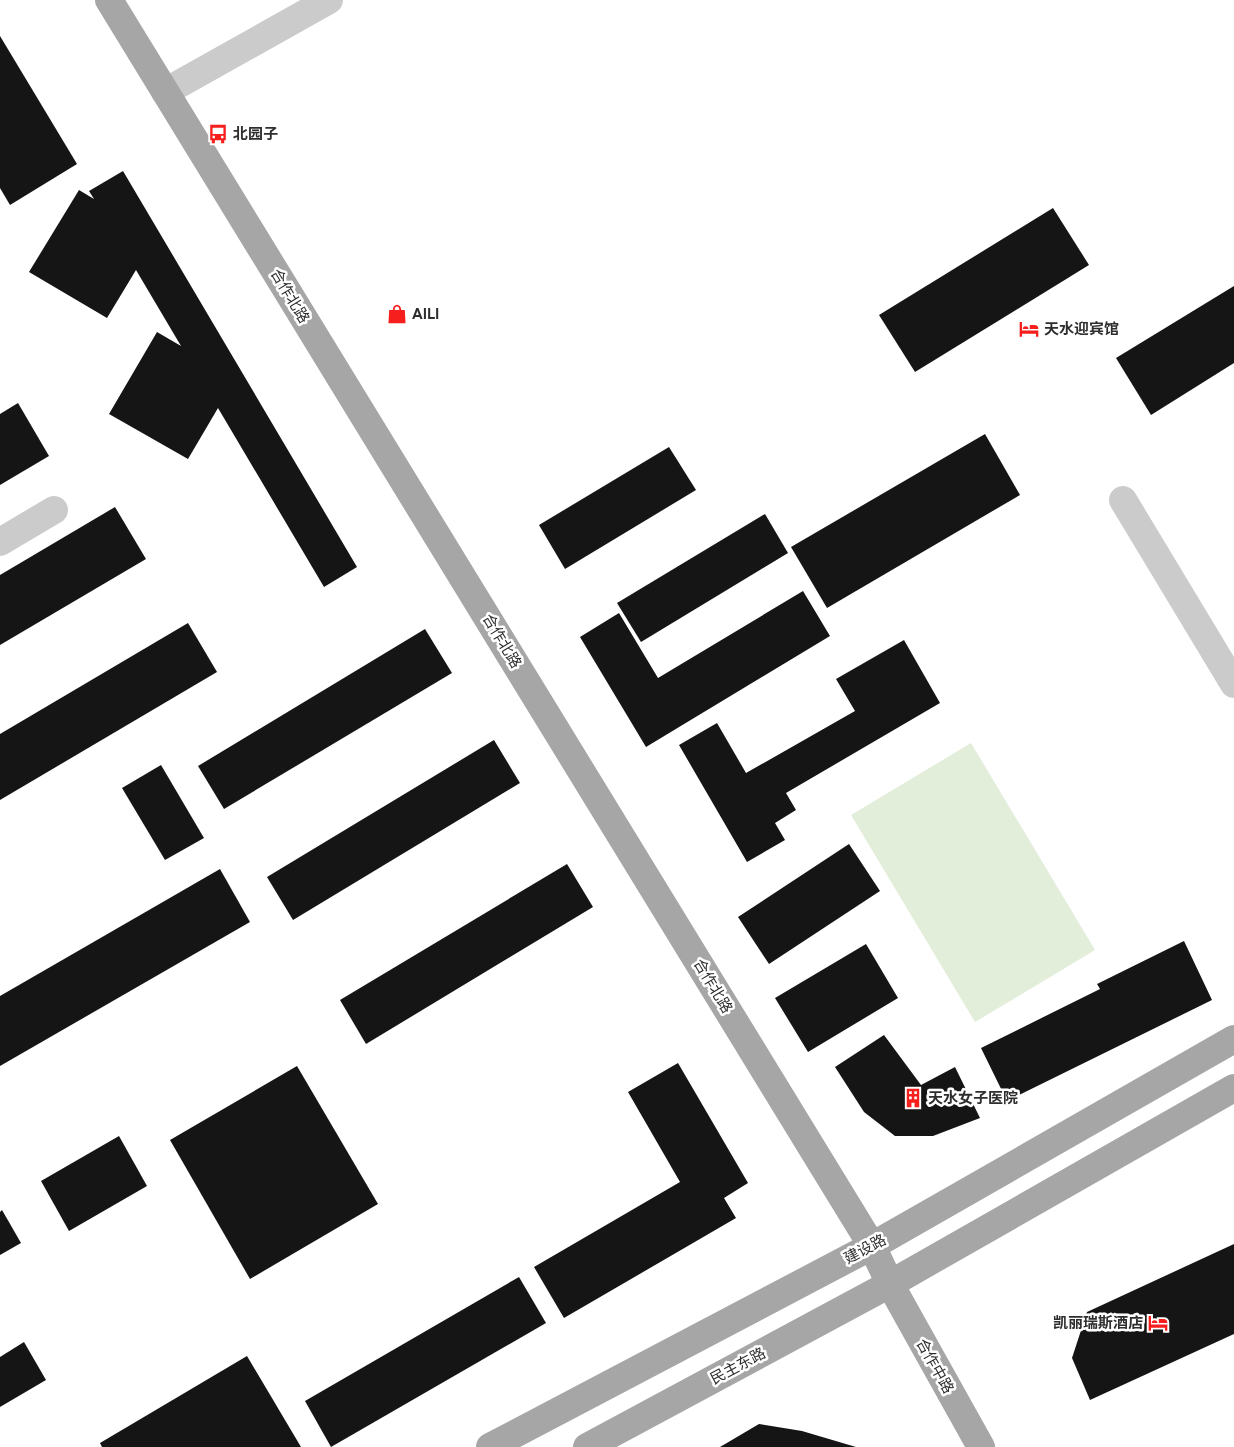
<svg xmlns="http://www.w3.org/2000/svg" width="1234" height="1447" viewBox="0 0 1234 1447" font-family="Figtree,'Noto Sans SC',sans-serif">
<rect width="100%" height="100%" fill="#fff"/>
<polygon fill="#e2edda" points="971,743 1095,950 975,1022 851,815"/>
<g fill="#151515">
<polygon points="0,36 77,164 10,205 0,188"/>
<polygon points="123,171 357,567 324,587 218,408 188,459 109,414 157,332 181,346 136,270 107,318 29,272 79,190 94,199 89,191"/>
<polygon points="1053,208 1089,265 915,372 879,315"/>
<polygon points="1234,286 1234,363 1151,415 1116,358"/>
<polygon points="18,403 49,456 0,485 0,414"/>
<polygon points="985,434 1020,495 827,608 791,547"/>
<polygon points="669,447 696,490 565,569 539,525"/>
<polygon points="115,507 146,559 0,645 0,575"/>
<polygon points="765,514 788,553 641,642 617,603"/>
<polygon points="803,591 830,636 646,747 580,637 619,613 658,678"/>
<polygon points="188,623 217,672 0,800 0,734"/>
<polygon points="425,629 452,673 224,809 198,766"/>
<polygon points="904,640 940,703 786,793 796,810 775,823 785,840 747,862 679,745 717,723 746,773 855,711 836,679"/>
<polygon points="494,740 520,783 293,920 267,877"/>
<polygon points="161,765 204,838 165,860 122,788"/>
<polygon points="849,844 880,891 769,964 738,917"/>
<polygon points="567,864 593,907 366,1044 340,1000"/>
<polygon points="220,869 250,922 0,1066 0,996"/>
<polygon points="1184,941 1212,1000 1007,1101 981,1048 1100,989 1097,984"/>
<polygon points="866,944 898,998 808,1052 775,998"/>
<polygon points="884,1035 921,1085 955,1067 980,1118 933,1136 895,1136 864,1112 835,1067"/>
<polygon points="678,1063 748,1183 724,1198 736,1218 564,1318 534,1267 680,1182 628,1092"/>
<polygon points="297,1066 378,1204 250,1279 170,1140"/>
<polygon points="119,1136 147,1186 69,1231 41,1181"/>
<polygon points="2,1210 21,1243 0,1255 0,1212"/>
<polygon points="1234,1244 1234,1334 1090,1400 1072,1358 1087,1312"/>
<polygon points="519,1277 546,1323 331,1447 305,1401"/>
<polygon points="24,1342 46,1380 0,1407 0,1357"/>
<polygon points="247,1356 301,1447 102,1447 100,1443"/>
<polygon points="759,1424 802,1431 856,1447 720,1447"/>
</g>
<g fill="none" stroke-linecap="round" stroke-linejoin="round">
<g stroke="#cbcbcb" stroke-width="28">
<polyline points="165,92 329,0"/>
<polyline points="1123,500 1234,684"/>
<polyline points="0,542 54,510"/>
</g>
<g stroke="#a6a6a6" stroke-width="28">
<polyline points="109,0 872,1246 890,1284 981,1447"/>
<polyline points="490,1447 872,1246 1234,1039"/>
<polyline points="587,1447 890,1284 1234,1088"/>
</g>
</g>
<defs>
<symbol id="bus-bare" viewBox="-9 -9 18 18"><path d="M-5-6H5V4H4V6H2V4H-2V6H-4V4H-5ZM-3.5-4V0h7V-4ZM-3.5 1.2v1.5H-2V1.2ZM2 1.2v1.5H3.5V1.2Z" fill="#f61f1e" stroke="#fff" stroke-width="2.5" paint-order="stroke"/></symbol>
<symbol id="shop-bare" viewBox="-9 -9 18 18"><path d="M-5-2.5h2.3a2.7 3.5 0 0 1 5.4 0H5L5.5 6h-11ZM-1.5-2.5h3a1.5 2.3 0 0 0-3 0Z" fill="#f61f1e" stroke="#fff" stroke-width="2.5" paint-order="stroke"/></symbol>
<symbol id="hotel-bare" viewBox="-9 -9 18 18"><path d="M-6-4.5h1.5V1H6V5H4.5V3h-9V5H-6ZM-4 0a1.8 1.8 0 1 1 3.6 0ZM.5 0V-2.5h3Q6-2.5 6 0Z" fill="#f61f1e" stroke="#fff" stroke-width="2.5" paint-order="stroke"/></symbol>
<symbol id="building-bare" viewBox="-9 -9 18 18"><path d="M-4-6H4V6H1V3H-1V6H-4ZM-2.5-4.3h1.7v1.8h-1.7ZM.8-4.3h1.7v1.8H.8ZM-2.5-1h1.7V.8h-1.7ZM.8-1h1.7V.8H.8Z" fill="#f61f1e" stroke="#fff" stroke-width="2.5" paint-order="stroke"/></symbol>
</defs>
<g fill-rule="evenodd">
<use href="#bus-bare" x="204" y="120" width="28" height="28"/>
<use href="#shop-bare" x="383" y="300" width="28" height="28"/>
<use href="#hotel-bare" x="1015" y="315" width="28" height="28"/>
<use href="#building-bare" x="899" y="1084" width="28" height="28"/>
<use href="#hotel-bare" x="1144" y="1309" width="28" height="28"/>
</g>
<g text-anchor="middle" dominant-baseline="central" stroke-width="5" stroke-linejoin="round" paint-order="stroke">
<g font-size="15" font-weight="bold" fill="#2e2e2e" stroke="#fff" text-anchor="start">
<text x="233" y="134">北园子</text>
<text x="412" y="314">AILI</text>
<text x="1044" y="329">天水迎宾馆</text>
<text x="928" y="1098">天水女子医院</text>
<text x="1143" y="1323" text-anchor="end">凯丽瑞斯酒店</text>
</g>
<g font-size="15" fill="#2e2e2e" stroke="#fff">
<text transform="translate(290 296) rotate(59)">合作北路</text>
<text transform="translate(502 641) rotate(59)">合作北路</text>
<text transform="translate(713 986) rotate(59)">合作北路</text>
<text transform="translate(865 1249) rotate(-28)">建设路</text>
<text transform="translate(738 1366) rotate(-28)">民主东路</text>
<text transform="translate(935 1366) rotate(61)">合作中路</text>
</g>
</g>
</svg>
